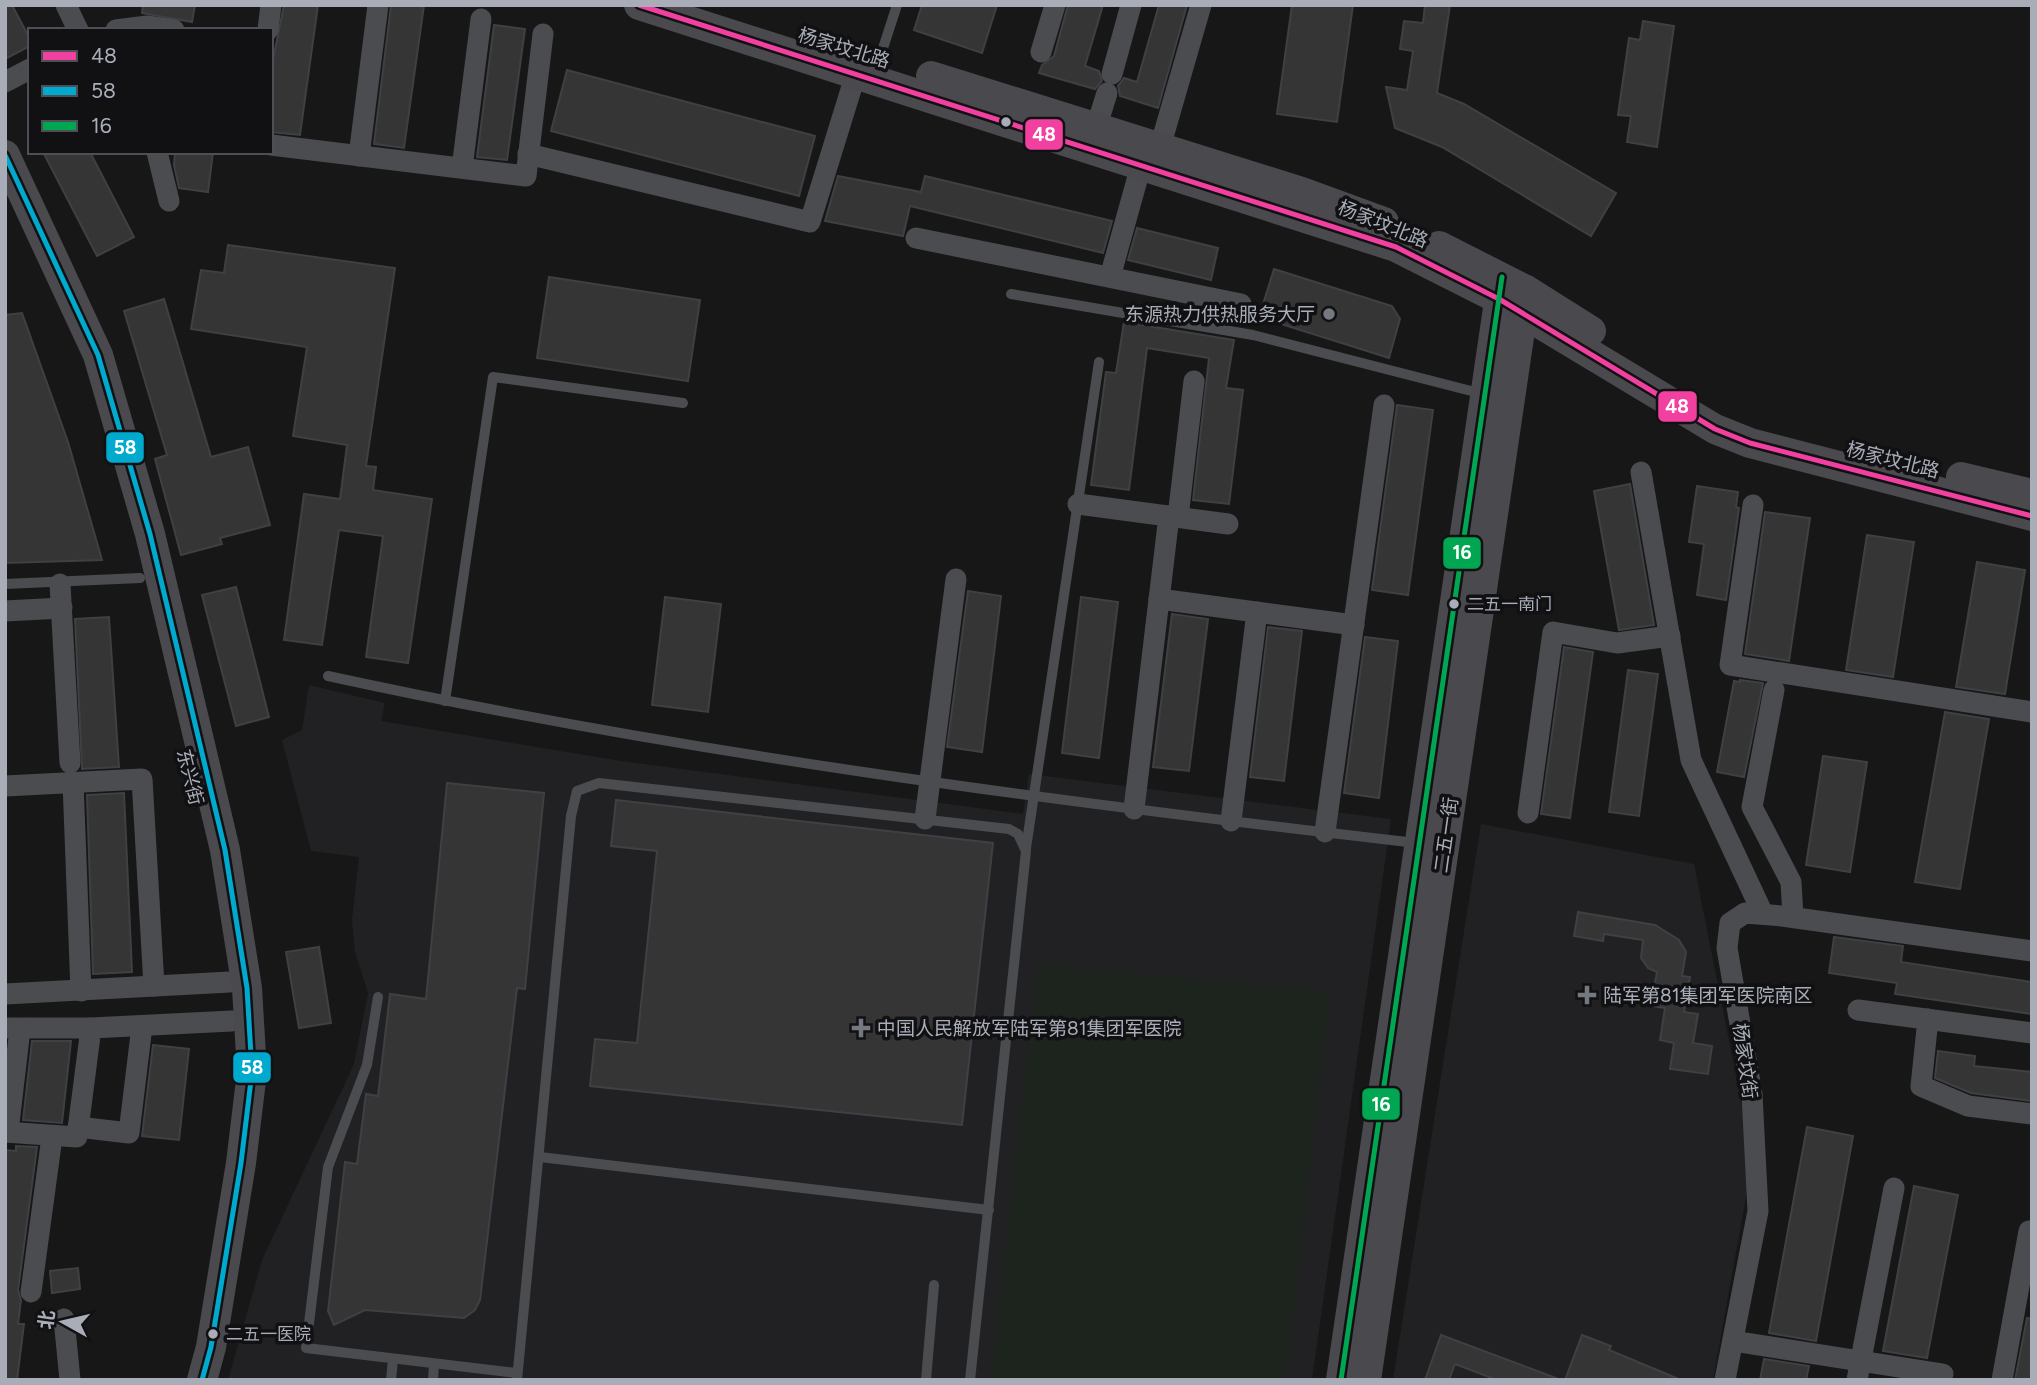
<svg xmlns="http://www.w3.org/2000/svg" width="2037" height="1385" viewBox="0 0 2037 1385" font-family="Figtree,'Noto Sans SC',sans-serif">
<rect width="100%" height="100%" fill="#171717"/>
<g fill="#212123">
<polygon points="309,685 385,703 381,721 621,761 1023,814 1029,774 1391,819 1312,1380 228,1380 262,1260 354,1064 368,993 355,952 352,920 359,857 311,851 282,740 302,730"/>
<polygon points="1481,824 1694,864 1746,1126 1749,1180 1713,1380 1393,1380"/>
</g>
<polygon fill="#1d241e" points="1037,965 1330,991 1289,1356 1281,1380 991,1380"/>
<g fill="#353536" stroke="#3f4043" stroke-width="2">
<polygon points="5,5 12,5 30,39 30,46 5,59"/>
<polygon points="143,5 195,5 192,22 142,13"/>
<polygon points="284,5 318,5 300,135 271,132 271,70"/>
<polygon points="391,5 424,5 404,148 374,144"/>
<polygon points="922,5 997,5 982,53 914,30"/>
<polygon points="1068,5 1103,5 1085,66 1099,71 1102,81 1095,89 1039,73 1042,65 1054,56"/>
<polygon points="1159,5 1187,5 1158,108 1120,96 1118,86 1124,78 1137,82"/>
<polygon points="1292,5 1353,5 1337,122 1277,114"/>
<polygon points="1425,5 1450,5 1437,93 1464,104 1616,193 1591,236 1442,147 1395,128 1386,87 1407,90 1413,51 1400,49 1404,21 1423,23"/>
<polygon points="1643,21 1674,26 1657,147 1627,142 1631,116 1618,115 1629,38 1640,40"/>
<polygon points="494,25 525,29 507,160 477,157"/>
<polygon points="567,70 815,136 799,196 551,131"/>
<polygon points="43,152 90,152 134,237 97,256"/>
<polygon points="175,152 213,152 208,192 179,188 174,165"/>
<polygon points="838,176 921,192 925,176 1112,221 1103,253 910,206 903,236 825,221"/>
<polygon points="1137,228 1218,248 1211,280 1128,260"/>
<polygon points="228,245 395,268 366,466 376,467 373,490 432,499 408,663 366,657 383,536 339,530 322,645 284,640 304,494 340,499 347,445 293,436 307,347 191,329 201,270 224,273"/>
<polygon points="1274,269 1392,306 1400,319 1389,358 1259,317"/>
<polygon points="549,277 700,300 688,381 537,358"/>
<polygon points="164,299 211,457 248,447 270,525 220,538 222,544 181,555 155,459 167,455 124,311"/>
<polygon points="22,313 68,442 102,560 5,563 5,315"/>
<polygon points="1124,322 1234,340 1226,388 1243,390 1229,504 1193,500 1209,358 1147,348 1129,490 1091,485 1106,372 1116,373"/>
<polygon points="1397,405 1433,410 1408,595 1372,590"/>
<polygon points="1630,484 1654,625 1619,630 1594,491"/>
<polygon points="1697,486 1738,492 1736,507 1739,508 1726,600 1697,595 1704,544 1689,542"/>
<polygon points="1765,512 1810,518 1789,661 1745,654"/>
<polygon points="1867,535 1914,542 1893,677 1846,670"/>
<polygon points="1977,562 2025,570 2005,694 1956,687"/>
<polygon points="236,587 269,717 236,726 202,595"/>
<polygon points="968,591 1001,596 982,752 947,747"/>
<polygon points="665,597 721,604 708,712 652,705"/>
<polygon points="1081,597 1118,602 1099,758 1062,753"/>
<polygon points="1172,614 1208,619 1189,771 1153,767"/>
<polygon points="109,617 119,767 82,769 75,619"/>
<polygon points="1268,627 1302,631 1284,781 1250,777"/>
<polygon points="1365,637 1398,641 1379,798 1344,793"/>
<polygon points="1564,647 1593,652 1570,818 1541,814"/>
<polygon points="1628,670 1658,674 1639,816 1609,812"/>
<polygon points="1740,680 1763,683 1744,777 1717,772 1734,681 1740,682"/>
<polygon points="1945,712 1989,719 1960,889 1915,882"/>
<polygon points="1823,756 1867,762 1850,872 1806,865"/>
<polygon points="447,783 544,793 525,989 517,988 480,1300 475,1310 464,1318 365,1310 334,1325 328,1311 345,1162 357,1164 366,1094 378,1096 390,994 426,999"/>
<polygon points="124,793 132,972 93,974 87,795"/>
<polygon points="616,800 993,843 962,1125 590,1086 595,1039 637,1043 657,851 611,846"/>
<polygon points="1578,912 1655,925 1679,940 1686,952 1682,976 1690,977 1684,1012 1698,1014 1693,1043 1712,1046 1708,1074 1670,1069 1674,1043 1660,1040 1665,1008 1651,1006 1657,972 1648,968 1641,958 1643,940 1604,934 1603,941 1574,936"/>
<polygon points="1834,937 1903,946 1901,962 2032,982 2032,1014 1895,994 1897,983 1829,973"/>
<polygon points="319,947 331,1023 299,1028 286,952"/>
<polygon points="32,1041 71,1041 62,1123 23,1120"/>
<polygon points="153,1045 189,1049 179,1140 142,1136"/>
<polygon points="1938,1051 1975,1056 1974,1066 2032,1072 2032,1101 1971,1093 1935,1078"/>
<polygon points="1807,1127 1853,1136 1816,1341 1769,1333"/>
<polygon points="16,1146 37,1147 18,1290 21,1300 18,1324 24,1324 17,1380 5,1380 5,1150 16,1151"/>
<polygon points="1914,1186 1958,1195 1927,1358 1883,1351"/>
<polygon points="78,1268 80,1289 52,1293 50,1271"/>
<polygon points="2027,1318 2032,1319 2032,1380 2015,1380"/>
<polygon points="1441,1335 1556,1378 1556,1380 1497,1380 1455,1364 1449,1380 1425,1380"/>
<polygon points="1582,1335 1611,1346 1609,1350 1681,1380 1565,1380"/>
<polygon points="1764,1359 1809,1366 1806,1380 1760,1380"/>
</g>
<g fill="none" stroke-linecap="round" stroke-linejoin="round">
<g stroke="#4b4c50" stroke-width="10">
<polyline points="874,76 897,5"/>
<polyline points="1011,294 1253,335 1483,394"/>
<polyline points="5,584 140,578"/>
<path d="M328 676C687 754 1052 801 1416 843"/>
<polyline points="445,701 493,377 683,403"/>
<polyline points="1026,848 1099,362"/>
<polyline points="378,997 367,1065 328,1167 306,1348 517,1373"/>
<polyline points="540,1157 989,1210"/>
<polyline points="391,1380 393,1359"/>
<polyline points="433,1380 434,1364"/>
<polyline points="517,1380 571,816 577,791 599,783 1009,829 1018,834 1026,851 970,1380"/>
<polyline points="926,1380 934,1285"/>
</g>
<g stroke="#4b4c50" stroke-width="21">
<polyline points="66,5 78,30"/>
<polyline points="116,30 147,26 174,30"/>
<polyline points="268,30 271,5"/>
<polyline points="1041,52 1055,5"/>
<polyline points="1112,74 1131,5"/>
<polyline points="5,82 30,69"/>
<polyline points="1092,141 1107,93"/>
<polyline points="271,145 526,176 543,34"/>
<polyline points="157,152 169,201"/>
<polyline points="528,154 810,222 862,54"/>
<polyline points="359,156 378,5"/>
<polyline points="1156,161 1201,5"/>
<polyline points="462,168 481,19"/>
<polyline points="916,238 1241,304"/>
<polyline points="1110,277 1144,155"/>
<polyline points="1641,472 1691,760 1763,914"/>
<polyline points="1078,504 1228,524"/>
<polyline points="1753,505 1730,665 2032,712"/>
<polyline points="1178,517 1194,381"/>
<polyline points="60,584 70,763"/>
<polyline points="1159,599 1354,625"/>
<polyline points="5,611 62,608"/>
<polyline points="1774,690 1752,807 1791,882 1793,917"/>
<polyline points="73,782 81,991"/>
<polyline points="5,786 142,779 154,986"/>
<polyline points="1134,809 1169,516"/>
<polyline points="1528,813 1553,632 1617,643 1670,636"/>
<polyline points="925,819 956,579"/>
<polyline points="1231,821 1257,612"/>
<polyline points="1325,832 1384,405"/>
<polyline points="5,994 230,982"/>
<polyline points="1858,1010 2032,1033"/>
<polyline points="1928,1019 1921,1086 1968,1106 2032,1114"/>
<polyline points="5,1028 91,1028"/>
<polyline points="78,1127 129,1133 142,1026"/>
<polyline points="5,1132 77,1137 91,1028 232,1021"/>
<polyline points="8,1132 20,1029"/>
<polyline points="31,1292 52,1137"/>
<polyline points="64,1319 70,1380"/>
<polyline points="1733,1341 1943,1374"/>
<polyline points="1725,1380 1758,1211 1752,1094 1727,948 1730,923 1745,913 1782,916 2032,951"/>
<polyline points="1857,1380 1894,1188"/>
<polyline points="2002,1380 2029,1231"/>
</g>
<g stroke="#4a4a4e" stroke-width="30">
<polyline points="639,5 1396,247 1499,299 1715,429 1750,443 2032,516"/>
<polyline points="931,76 1302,192 1384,222"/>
<polyline points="5,155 98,355 150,534 225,850 247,988 252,1072 241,1163 211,1347 202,1380"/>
<polyline points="1439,246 1526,290 1591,331"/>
<polyline points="1961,477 2032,494"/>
<polyline points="1341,1380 1502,281"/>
<polyline points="1366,1380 1525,296"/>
</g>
<defs>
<polyline id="bus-1" points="639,5 1396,247 1499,299 1715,429 1750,443 2032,516"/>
<polyline id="bus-2" points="5,155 98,355 150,534 225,850 247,988 252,1072 241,1163 211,1347 202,1380"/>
<polyline id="bus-3" points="1341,1380 1502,277"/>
</defs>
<use href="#bus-1" stroke="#111113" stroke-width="10"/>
<use href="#bus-2" stroke="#111113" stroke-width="10"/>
<use href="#bus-3" stroke="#111113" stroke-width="10"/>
<use href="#bus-1" stroke="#f240a1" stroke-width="5"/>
<use href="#bus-2" stroke="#00a9ce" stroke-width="5"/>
<use href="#bus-3" stroke="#00a651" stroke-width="5"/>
</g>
<g fill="#a8adb8" stroke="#111113" stroke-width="2.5">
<circle cx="1006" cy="122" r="6"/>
<circle cx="1454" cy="604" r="6"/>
<circle cx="213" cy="1334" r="6"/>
</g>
<g fill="#757880" stroke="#111113" stroke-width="2.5">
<circle cx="1329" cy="314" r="7"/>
<path d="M1583.5 984.5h7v7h7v7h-7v7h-7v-7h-7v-7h7z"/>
<path d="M857.5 1017.5h7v7h7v7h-7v7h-7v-7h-7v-7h7z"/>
</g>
<g text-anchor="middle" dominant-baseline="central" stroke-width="7" stroke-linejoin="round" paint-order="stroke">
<g font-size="17" fill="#a8adb8" stroke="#111113" text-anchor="start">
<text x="1467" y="604">二五一南门</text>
<text x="226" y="1334">二五一医院</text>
</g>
<g font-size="19" fill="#a8adb8" stroke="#111113">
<text transform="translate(844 48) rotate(17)">杨家坟北路</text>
<text transform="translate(1383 224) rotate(22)">杨家坟北路</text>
<text transform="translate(1893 460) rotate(14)">杨家坟北路</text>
<text transform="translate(190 777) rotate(76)">东兴街</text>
<text transform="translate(1446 835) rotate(-82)">二五一街</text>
<text transform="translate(1745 1061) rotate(82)">杨家坟街</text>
</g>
<g font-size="19" fill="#a8adb8" stroke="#111113" text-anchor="start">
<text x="1315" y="314" text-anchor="end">东源热力供热服务大厅</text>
<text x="1603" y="995">陆军第81集团军医院南区</text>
<text x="877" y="1028">中国人民解放军陆军第81集团军医院</text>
</g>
</g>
<g stroke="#111113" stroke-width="2.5">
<rect x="1024" y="118" width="40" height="33" rx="7" fill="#f240a1"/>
<rect x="1657" y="390" width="41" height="33" rx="7" fill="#f240a1"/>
<rect x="105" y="431" width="40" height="33" rx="7" fill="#00a9ce"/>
<rect x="1442" y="536" width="40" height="34" rx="7" fill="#00a651"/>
<rect x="232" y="1051" width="40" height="33" rx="7" fill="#00a9ce"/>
<rect x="1361" y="1087" width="40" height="34" rx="7" fill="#00a651"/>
</g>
<g font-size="19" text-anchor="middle" font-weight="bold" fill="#fff">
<text x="1044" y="141">48</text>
<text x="1677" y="413">48</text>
<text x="125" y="454">58</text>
<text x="1462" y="559">16</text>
<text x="252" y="1074">58</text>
<text x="1381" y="1111">16</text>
</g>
<rect width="2037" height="1385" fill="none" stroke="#a8adb8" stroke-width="14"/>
<rect x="28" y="28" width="245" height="126" fill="#111113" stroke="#4d4f55" stroke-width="2"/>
<rect x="42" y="51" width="35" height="10" fill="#f240a1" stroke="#4d4f55" stroke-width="2"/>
<text x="91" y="63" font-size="21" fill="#a8adb8">48</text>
<rect x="42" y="86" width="35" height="10" fill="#00a9ce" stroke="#4d4f55" stroke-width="2"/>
<text x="91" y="98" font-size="21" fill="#a8adb8">58</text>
<rect x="42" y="121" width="35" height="10" fill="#00a651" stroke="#4d4f55" stroke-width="2"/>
<text x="91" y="133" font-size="21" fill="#a8adb8">16</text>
<g transform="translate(63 1322) rotate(278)" stroke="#111113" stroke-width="5" paint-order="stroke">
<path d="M0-5L12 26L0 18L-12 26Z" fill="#a8adb8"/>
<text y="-10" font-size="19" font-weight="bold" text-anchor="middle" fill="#a8adb8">北</text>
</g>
</svg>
